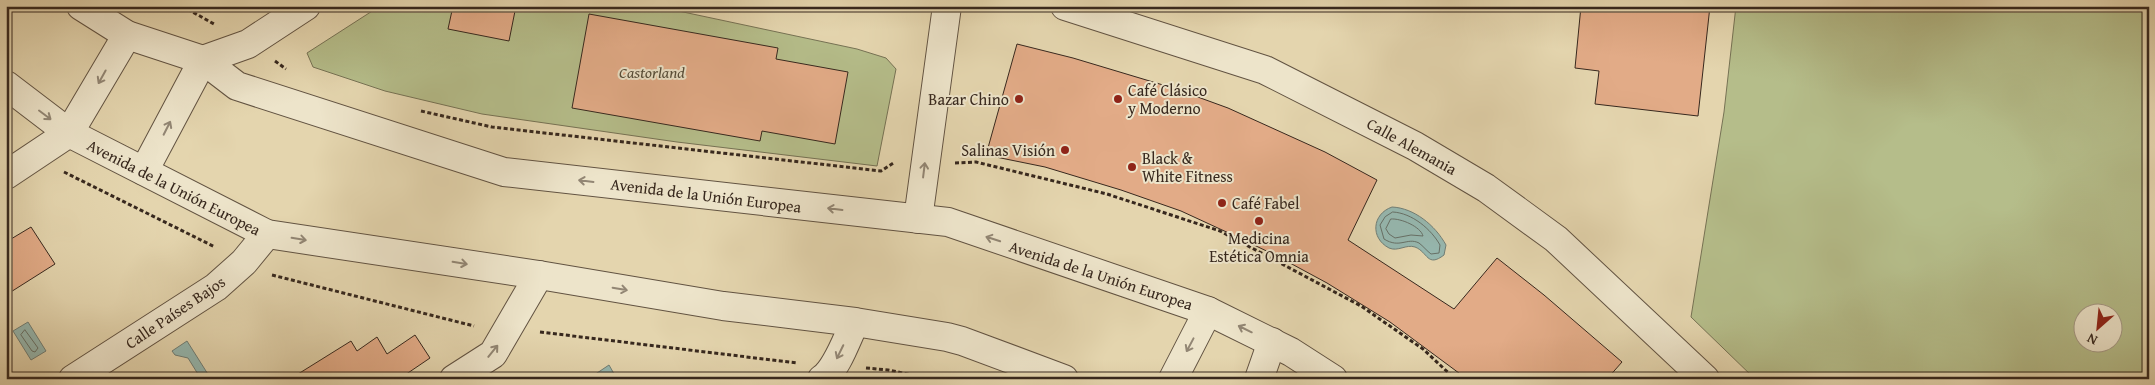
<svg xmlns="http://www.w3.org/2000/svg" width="2155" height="385" viewBox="0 0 2155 385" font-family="'Gentium Book Plus',serif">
<rect width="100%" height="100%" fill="#e4d5ae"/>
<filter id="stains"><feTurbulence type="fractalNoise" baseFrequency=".004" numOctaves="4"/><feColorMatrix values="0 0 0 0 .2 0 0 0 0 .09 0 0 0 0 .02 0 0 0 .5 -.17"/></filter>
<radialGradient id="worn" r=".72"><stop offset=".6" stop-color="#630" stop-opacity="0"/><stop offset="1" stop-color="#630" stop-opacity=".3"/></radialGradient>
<g fill="#b5bd8a" stroke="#767254" fill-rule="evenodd">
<polygon points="380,6 655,6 857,49 886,58 896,69 877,166 677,142 482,114 385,91 313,67 307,53"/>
<path d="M1736 6H2149V379H1755L1691 317 1724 112ZM2082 312H2112V342H2082Z"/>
</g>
<g fill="#96b8b0" stroke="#707e76">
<path d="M1392 207C1414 208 1435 225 1446 245L1444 255C1427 268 1428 252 1415 247 1406 244 1398 252 1389 248 1370 238 1372 214 1392 207Z"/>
<polygon points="28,322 46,351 31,360 13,331"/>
<polygon points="187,341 211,379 201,379 188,358 175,355 172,351"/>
<polygon points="609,365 617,379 588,379"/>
</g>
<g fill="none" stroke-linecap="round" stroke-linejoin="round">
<g stroke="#667067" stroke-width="1">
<path d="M1393 212C1412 213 1431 229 1440 245L1439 253 1431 254C1427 251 1423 246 1419 243 1407 237 1400 249 1384 239L1380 225 1385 217Z"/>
<path d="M1391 219C1401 218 1421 227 1423 236L1411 235 1395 238 1389 234 1386 229Z"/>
<polygon points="25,330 38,348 35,352 32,351 21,335"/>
</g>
</g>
<g fill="#e2ab87" stroke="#37281e">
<polygon points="453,6 516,6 509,41 448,29"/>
<polygon points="1581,6 1710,6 1698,116 1595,104 1599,71 1575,68"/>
<polygon points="589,14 778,48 776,59 848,72 835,144 762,131 760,141 572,108"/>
<polygon points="1017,44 1073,58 1173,88 1228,108 1325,152 1377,180 1348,240 1454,309 1497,258 1544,295 1622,362 1607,379 1467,379 1390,322 1327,283 1277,256 1233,235 1181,211 1121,190 1045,167 986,155"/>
<polygon points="31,227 55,264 6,295 6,242"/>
<polygon points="415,335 430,358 402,377 403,379 290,379 351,341 357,351 377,337 387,354"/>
</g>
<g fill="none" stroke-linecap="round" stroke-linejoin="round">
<defs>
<g id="minor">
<polyline points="81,6 127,35 203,60 237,86 504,172 948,222 1208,311 1291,352 1333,379"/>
<polyline points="1065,6 1265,70 1415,146 1486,188 1556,239 1705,379"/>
<polyline points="6,85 69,133 267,234 539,275 723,306 855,322 947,337 962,341 1064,379"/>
<polyline points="144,171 203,60 248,44 306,6"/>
<polyline points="6,175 69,133 127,35"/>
<polyline points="918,219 947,6"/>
<polyline points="73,379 216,287 244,262 267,234"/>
<polyline points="454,379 493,354 539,275"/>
<path d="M822 379C837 369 847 338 855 322"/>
<polyline points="1173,379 1208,311"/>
<polyline points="1259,379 1272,342"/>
</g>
</defs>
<use href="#minor" stroke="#625342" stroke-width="30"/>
<g stroke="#37281e" stroke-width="3" stroke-dasharray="4 2.5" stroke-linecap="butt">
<polyline points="182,6 214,24"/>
<polyline points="275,61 286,69"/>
<polyline points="421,111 492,127 881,171 895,162"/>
<polyline points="955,163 976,162 1107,194 1220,231 1361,306 1423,349 1455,379"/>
<polyline points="64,172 215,247"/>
<polyline points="272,275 474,326"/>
<polyline points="540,332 797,363"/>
<polyline points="866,368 888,370 932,379"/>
</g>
<use href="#minor" stroke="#ede4ca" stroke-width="28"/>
</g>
<defs><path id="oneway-shaft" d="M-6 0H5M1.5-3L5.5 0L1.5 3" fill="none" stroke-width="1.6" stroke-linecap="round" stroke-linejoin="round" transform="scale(1.25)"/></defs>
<g stroke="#928674">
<use href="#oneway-shaft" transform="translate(102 77) rotate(119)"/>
<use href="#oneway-shaft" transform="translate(45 115) rotate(37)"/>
<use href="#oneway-shaft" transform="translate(167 128) rotate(-63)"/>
<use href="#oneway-shaft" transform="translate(924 170) rotate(-83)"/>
<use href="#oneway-shaft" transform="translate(586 181) rotate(-173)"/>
<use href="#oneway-shaft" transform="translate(835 209) rotate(-173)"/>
<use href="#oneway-shaft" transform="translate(299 239) rotate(9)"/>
<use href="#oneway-shaft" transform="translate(993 239) rotate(-162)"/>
<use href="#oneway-shaft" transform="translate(460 263) rotate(9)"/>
<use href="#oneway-shaft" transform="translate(620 289) rotate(10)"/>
<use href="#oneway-shaft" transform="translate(1245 329) rotate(-154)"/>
<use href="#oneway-shaft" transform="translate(1190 345) rotate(118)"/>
<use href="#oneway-shaft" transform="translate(493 351) rotate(-51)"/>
<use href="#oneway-shaft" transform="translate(840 352) rotate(116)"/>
</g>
<g fill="#8f2418" stroke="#ede4ca" stroke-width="2">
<circle cx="1019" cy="99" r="5"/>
<circle cx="1118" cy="99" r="5"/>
<circle cx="1065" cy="150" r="5"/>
<circle cx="1132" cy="167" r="5"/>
<circle cx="1222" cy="203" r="5"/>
<circle cx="1259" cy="221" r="5"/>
</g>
<g text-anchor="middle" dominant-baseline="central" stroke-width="4" stroke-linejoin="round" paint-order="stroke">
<g font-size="16" font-style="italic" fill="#564d39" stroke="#ede4ca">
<text x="652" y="72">Castorland</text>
</g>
<g font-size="16" fill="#37281e" stroke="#ede4ca" text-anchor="start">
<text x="1128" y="90">Café Clásico<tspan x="1128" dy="18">y Moderno</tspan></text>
<text x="1009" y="99" text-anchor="end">Bazar Chino</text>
<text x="1055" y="150" text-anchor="end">Salinas Visión</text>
<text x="1142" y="158">Black &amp;<tspan x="1142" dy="18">White Fitness</tspan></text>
<text x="1232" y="203">Café Fabel</text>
<text x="1259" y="238" text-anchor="middle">Medicina<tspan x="1259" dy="18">Estética Omnia</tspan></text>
</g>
<g font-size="16" fill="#37281e" stroke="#ede4ca">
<text transform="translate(1412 146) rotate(29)">Calle Alemania</text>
<text transform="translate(174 187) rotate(27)">Avenida de la Unión Europea</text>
<text transform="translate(706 195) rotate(7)">Avenida de la Unión Europea</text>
<text transform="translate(1101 275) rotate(18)">Avenida de la Unión Europea</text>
<text transform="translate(175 312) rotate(-34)">Calle Países Bajos</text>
</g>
</g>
<rect width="2155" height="385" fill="none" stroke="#e4d5ae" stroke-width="25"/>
<rect x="8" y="8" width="2140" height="370" fill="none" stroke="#37281e" stroke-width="2.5"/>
<rect x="12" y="12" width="2130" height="360" fill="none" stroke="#37281e"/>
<g transform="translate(2098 328) rotate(207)"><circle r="24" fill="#ede4ca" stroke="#a49985"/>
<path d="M0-4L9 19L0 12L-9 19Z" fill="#8f2418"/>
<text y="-8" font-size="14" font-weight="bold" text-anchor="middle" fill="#37281e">N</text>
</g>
<rect width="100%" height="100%" filter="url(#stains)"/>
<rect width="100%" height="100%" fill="url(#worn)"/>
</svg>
